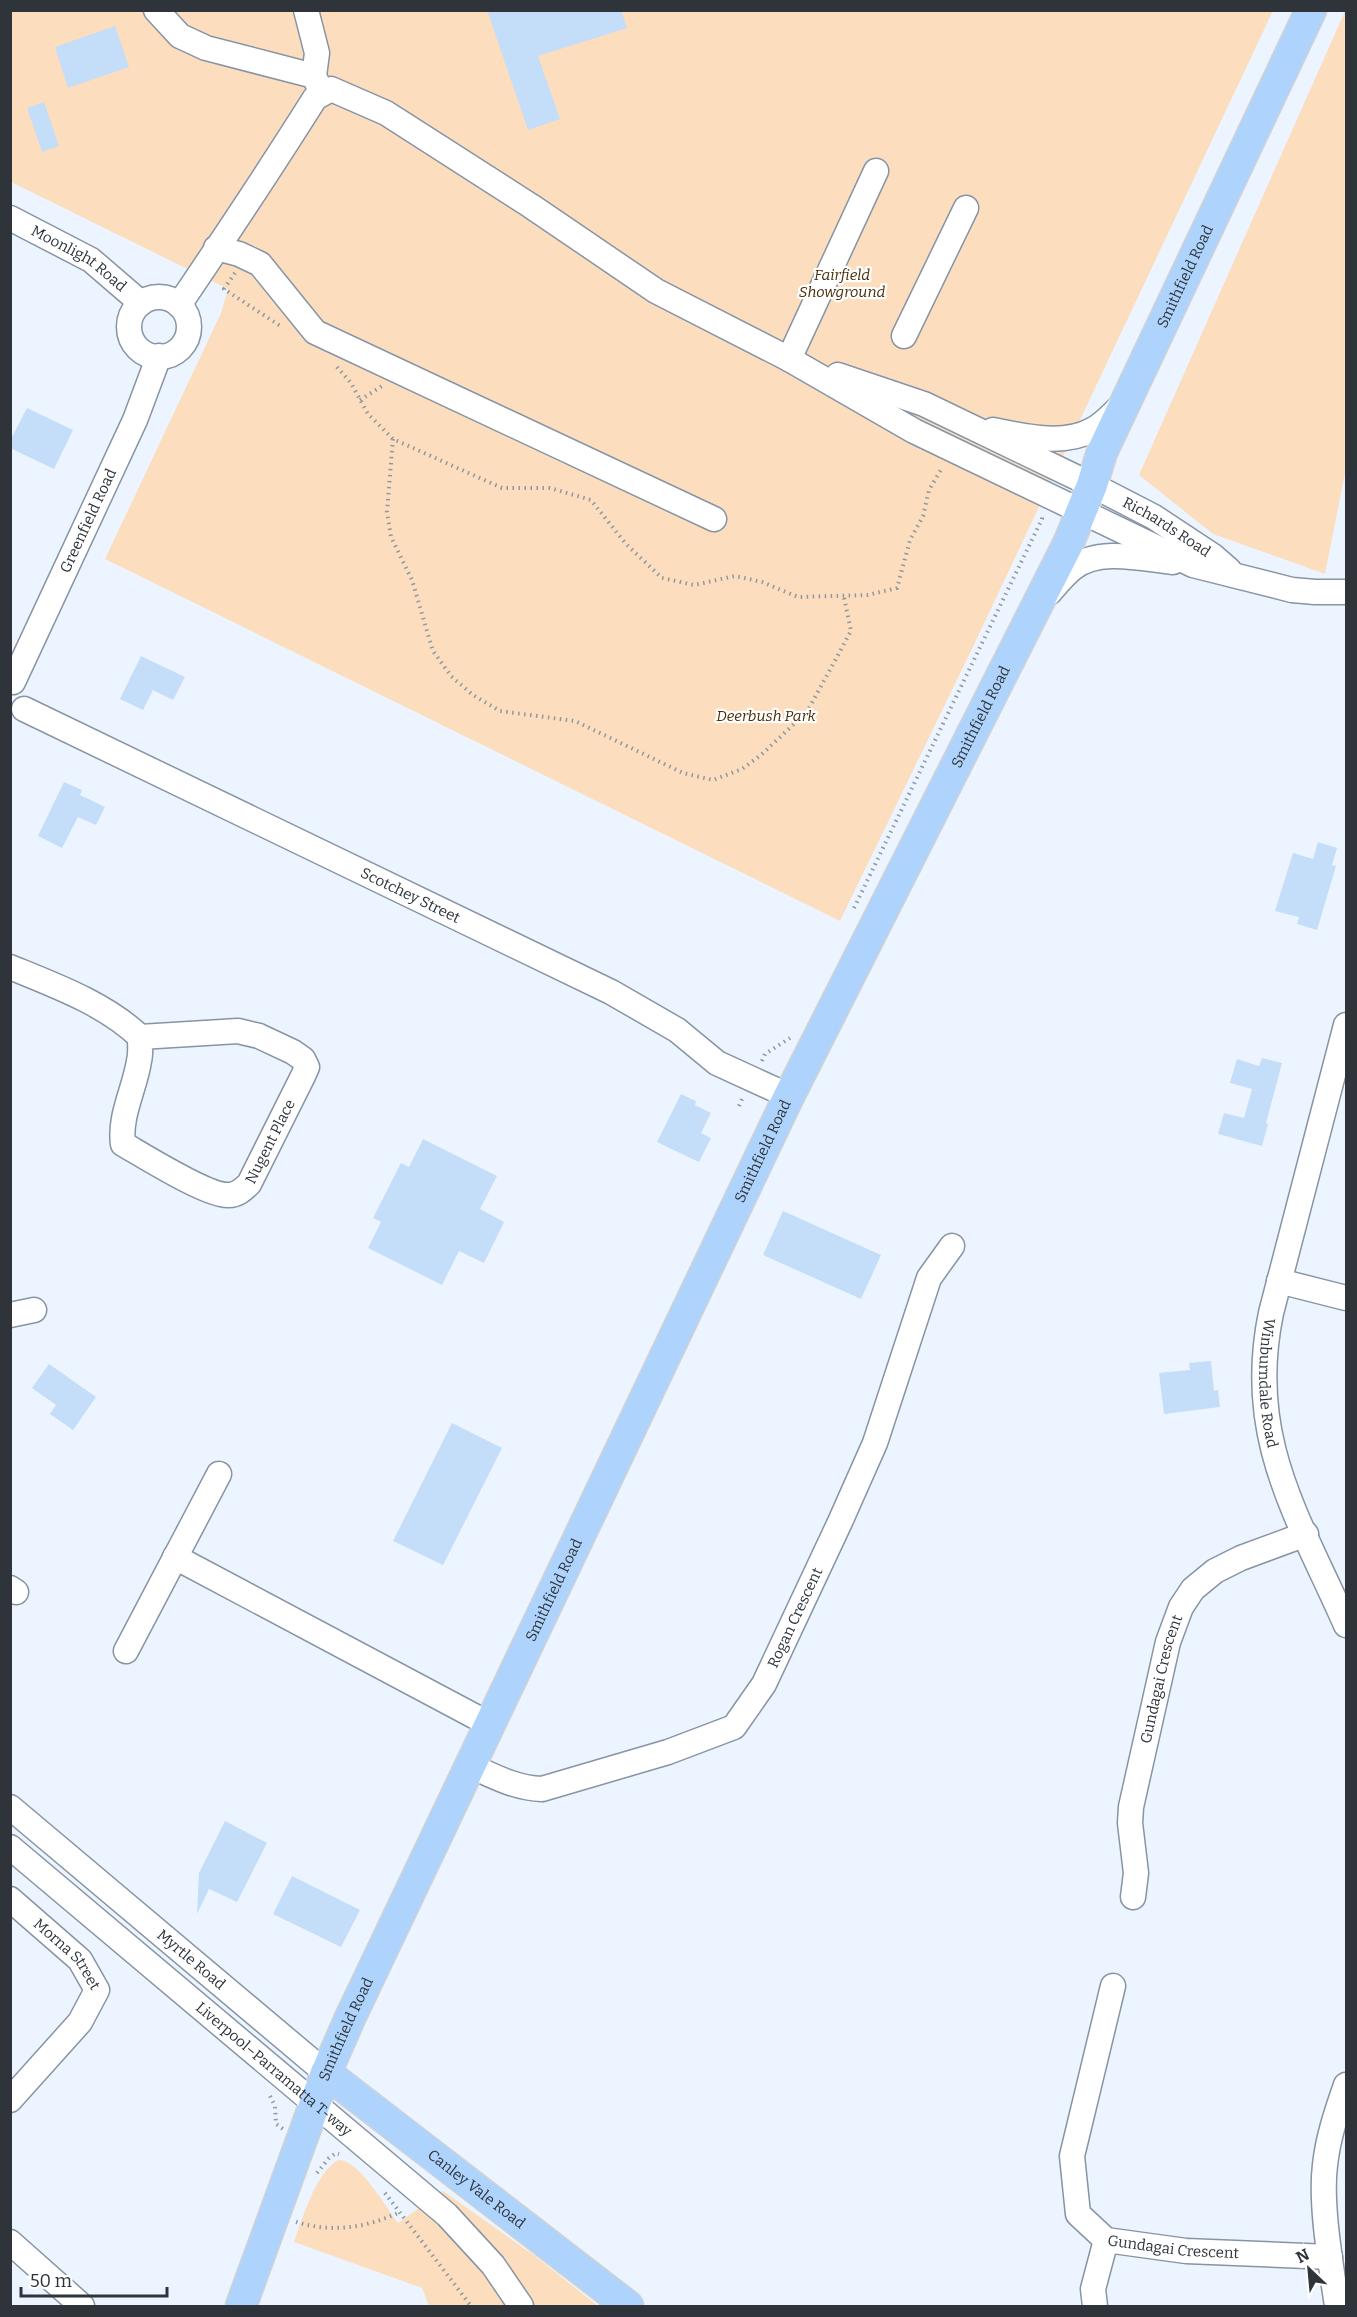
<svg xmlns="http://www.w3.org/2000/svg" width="1357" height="2317" viewBox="0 0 1357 2317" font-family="Bitter,serif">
<rect width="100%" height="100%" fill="#ecf5ff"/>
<g fill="#fcdebf">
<polygon points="10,11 1273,11 971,651 840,921 105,559 221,313 228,289 11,182"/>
<polygon points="1345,11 1346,468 1325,574 1213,534 1139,475"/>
<path d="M338 2160C358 2158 386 2207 398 2223L443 2191 535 2256 598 2306H429L422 2288 294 2242C303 2217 315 2174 338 2160Z"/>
</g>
<g fill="#c4ddf8">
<polygon points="487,10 621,10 627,28 538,56 560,119 528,130"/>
<polygon points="115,26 129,67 68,88 55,47"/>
<polygon points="44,102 59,146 42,152 27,108"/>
<polygon points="27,408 73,430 54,469 10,448 10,441"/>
<polygon points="141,656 185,677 173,700 153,690 143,710 120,699"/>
<polygon points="64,782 82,790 80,795 105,807 96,825 78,817 62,848 38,836"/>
<polygon points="1318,842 1337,848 1332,865 1336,866 1317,930 1297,924 1299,917 1275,911 1293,853 1313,859"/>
<polygon points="1262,1058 1282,1063 1266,1123 1268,1124 1262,1146 1218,1134 1224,1113 1244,1118 1252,1089 1230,1083 1237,1059 1259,1066"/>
<polygon points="681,1094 696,1101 695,1105 711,1113 701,1133 711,1138 699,1162 657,1142"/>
<polygon points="423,1139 497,1176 480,1209 504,1222 484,1263 459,1251 442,1285 368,1248 381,1222 373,1218 401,1163 409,1167"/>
<polygon points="783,1211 881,1255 861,1299 763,1255"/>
<polygon points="1211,1361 1214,1391 1218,1390 1220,1407 1164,1414 1159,1373 1190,1370 1189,1363"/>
<polygon points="49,1364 96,1397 73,1430 50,1414 56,1405 32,1388"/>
<polygon points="452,1423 502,1448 443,1565 393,1541"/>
<polygon points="225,1821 267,1843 237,1902 209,1889 197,1914 199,1873"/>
<polygon points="292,1876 360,1910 341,1947 273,1914"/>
</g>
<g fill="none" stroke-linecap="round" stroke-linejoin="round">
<defs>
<g id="minor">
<polyline points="156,10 180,36 206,48 314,76"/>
<polyline points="306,10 317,53 314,76 320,89"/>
<path id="s1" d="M10 218 91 260 141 303"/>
<polyline points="216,248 239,254 260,264 315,332 714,519"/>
<circle cx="159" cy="327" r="30"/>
<path d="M179 305C225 237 271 168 315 98L331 89 386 113 531 206 656 291 789 359 914 431 1193 565 1292 590 1315 592H1346"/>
<polyline points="904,336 966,208"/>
<polyline points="789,359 876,171"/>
<path id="s2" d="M838 375 924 404 1092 485 1154 517 1213 556 1229 570"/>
<path d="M993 430C1023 436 1063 446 1092 430 1103 425 1112 414 1121 406"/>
<path d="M1050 592C1057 584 1064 575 1073 568 1099 547 1143 559 1173 562"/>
<path id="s3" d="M13 682 135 420 159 356"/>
<path id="s4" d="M24 709 611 992 677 1030 717 1063 789 1096"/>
<path id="s5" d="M10 967C54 985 106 1004 140 1037 140 1045 141 1053 139 1061 135 1088 119 1116 123 1144 144 1156 209 1197 229 1195 238 1195 243 1189 249 1184L303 1076 307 1067 303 1059 293 1052 259 1036 238 1031 140 1037"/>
<path id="s6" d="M1346 1025 1271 1313C1245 1438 1298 1516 1346 1625"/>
<polyline points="1279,1281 1346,1298"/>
<polyline points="10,1315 34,1310"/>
<polyline points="175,1557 489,1724"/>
<polyline points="10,1588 16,1592"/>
<polyline points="126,1651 219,1474"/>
<path id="s7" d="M469 1765C493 1776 515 1788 542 1789L668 1752 734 1727 764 1684 840 1522 875 1443 929 1278 952 1246"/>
<path id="s8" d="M10 1807 326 2073"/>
<path id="s9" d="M10 1847 447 2215 493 2265 521 2306"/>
<path id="s10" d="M1133 1897 1136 1873 1130 1823 1131 1807 1168 1642 1181 1607 1193 1589 1215 1571 1241 1558 1306 1534"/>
<path id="s11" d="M10 1899 80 1960 97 1990 80 2022 10 2100"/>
<path id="s12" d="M1113 1986 1072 2156 1078 2214 1106 2240 1186 2251 1330 2257"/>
<polyline points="10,2242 82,2306"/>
<polyline points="1095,2306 1093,2289 1106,2240"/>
<path d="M1337 2306C1331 2265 1320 2205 1325 2165 1328 2137 1337 2111 1346 2085"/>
</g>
<g id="major">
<path id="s13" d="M326 2073 628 2306"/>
<path id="s14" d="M241 2306 326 2073 350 2018 789 1096 1069 542 1092 485 1102 452 1311 10"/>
</g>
</defs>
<use href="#minor" stroke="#8794a4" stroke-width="27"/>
<use href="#major" stroke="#d1d2d4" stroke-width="33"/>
<g stroke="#8f979f" stroke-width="4" stroke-dasharray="1.5 4.5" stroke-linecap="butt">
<polyline points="235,273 224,289 282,327"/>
<polyline points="337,367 351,383 368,414 393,439 502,488 550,488 591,500 626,544 662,578 694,585 735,576 762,582 798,597 868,595 897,588 910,540 923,516 929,490 942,468"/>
<polyline points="360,400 382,386"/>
<polyline points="393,439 387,512 391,537 412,580 433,651 451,676 473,695 500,711 575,721 683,773 713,780 742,769 761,755 807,712 851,631 844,597"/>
<polyline points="854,908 1042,519 1042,514"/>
<polyline points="762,1061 765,1054 790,1038"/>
<polyline points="739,1106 743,1097"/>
<polyline points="270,2096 275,2106 276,2124 283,2129"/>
<polyline points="317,2173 329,2158 336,2153 339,2154"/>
<polyline points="385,2193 471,2306"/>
<path d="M296 2222C332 2233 366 2228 400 2212"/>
</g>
<use href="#minor" stroke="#fff" stroke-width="24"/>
<use href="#major" stroke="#aed3fc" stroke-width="30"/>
</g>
<g text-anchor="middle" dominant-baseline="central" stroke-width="4.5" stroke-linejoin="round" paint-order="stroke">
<g font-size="15" fill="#2e343a" stroke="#fff">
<text stroke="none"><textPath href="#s1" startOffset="80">Moonlight Road</textPath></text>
<text stroke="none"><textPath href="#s14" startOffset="2240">Smithfield Road</textPath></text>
<text stroke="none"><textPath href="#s3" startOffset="178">Greenfield Road</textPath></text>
<text stroke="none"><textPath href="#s2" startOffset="363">Richards Road</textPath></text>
<text stroke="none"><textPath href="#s14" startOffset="1754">Smithfield Road</textPath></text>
<text stroke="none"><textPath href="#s4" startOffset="429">Scotchey Street</textPath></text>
<text stroke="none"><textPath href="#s5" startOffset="447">Nugent Place</textPath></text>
<text stroke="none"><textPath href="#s14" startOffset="1268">Smithfield Road</textPath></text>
<text stroke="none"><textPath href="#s6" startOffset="368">Winburndale Road</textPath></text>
<text stroke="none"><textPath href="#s14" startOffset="782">Smithfield Road</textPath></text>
<text stroke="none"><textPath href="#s7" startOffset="405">Rogan Crescent</textPath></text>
<text stroke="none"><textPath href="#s10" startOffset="222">Gundagai Crescent</textPath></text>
<text stroke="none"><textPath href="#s11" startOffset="80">Morna Street</textPath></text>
<text stroke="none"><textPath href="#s8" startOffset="237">Myrtle Road</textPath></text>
<text stroke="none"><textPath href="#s14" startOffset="296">Smithfield Road</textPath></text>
<text stroke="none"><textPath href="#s9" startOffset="345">Liverpool–Parramatta T-way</textPath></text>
<text stroke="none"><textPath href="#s13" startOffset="190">Canley Vale Road</textPath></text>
<text stroke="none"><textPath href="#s12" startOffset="339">Gundagai Crescent</textPath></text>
</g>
<g font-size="15" font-style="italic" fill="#492d09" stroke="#fff">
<text x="842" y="275">Fairfield<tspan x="842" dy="17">Showground</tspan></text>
<text x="766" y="716">Deerbush Park</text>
</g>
</g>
<rect width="1357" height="2317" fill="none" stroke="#2e343a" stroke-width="24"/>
<g transform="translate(1309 2269) rotate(334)" stroke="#ffffff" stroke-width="4.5" paint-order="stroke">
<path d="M0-4.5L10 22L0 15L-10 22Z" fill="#2e343a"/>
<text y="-9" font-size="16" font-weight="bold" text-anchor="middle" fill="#2e343a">N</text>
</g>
<path d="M21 2287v9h146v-9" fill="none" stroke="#2e343a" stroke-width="3"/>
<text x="30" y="2287" font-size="18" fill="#2e343a" stroke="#ffffff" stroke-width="4.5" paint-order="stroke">50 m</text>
</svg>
